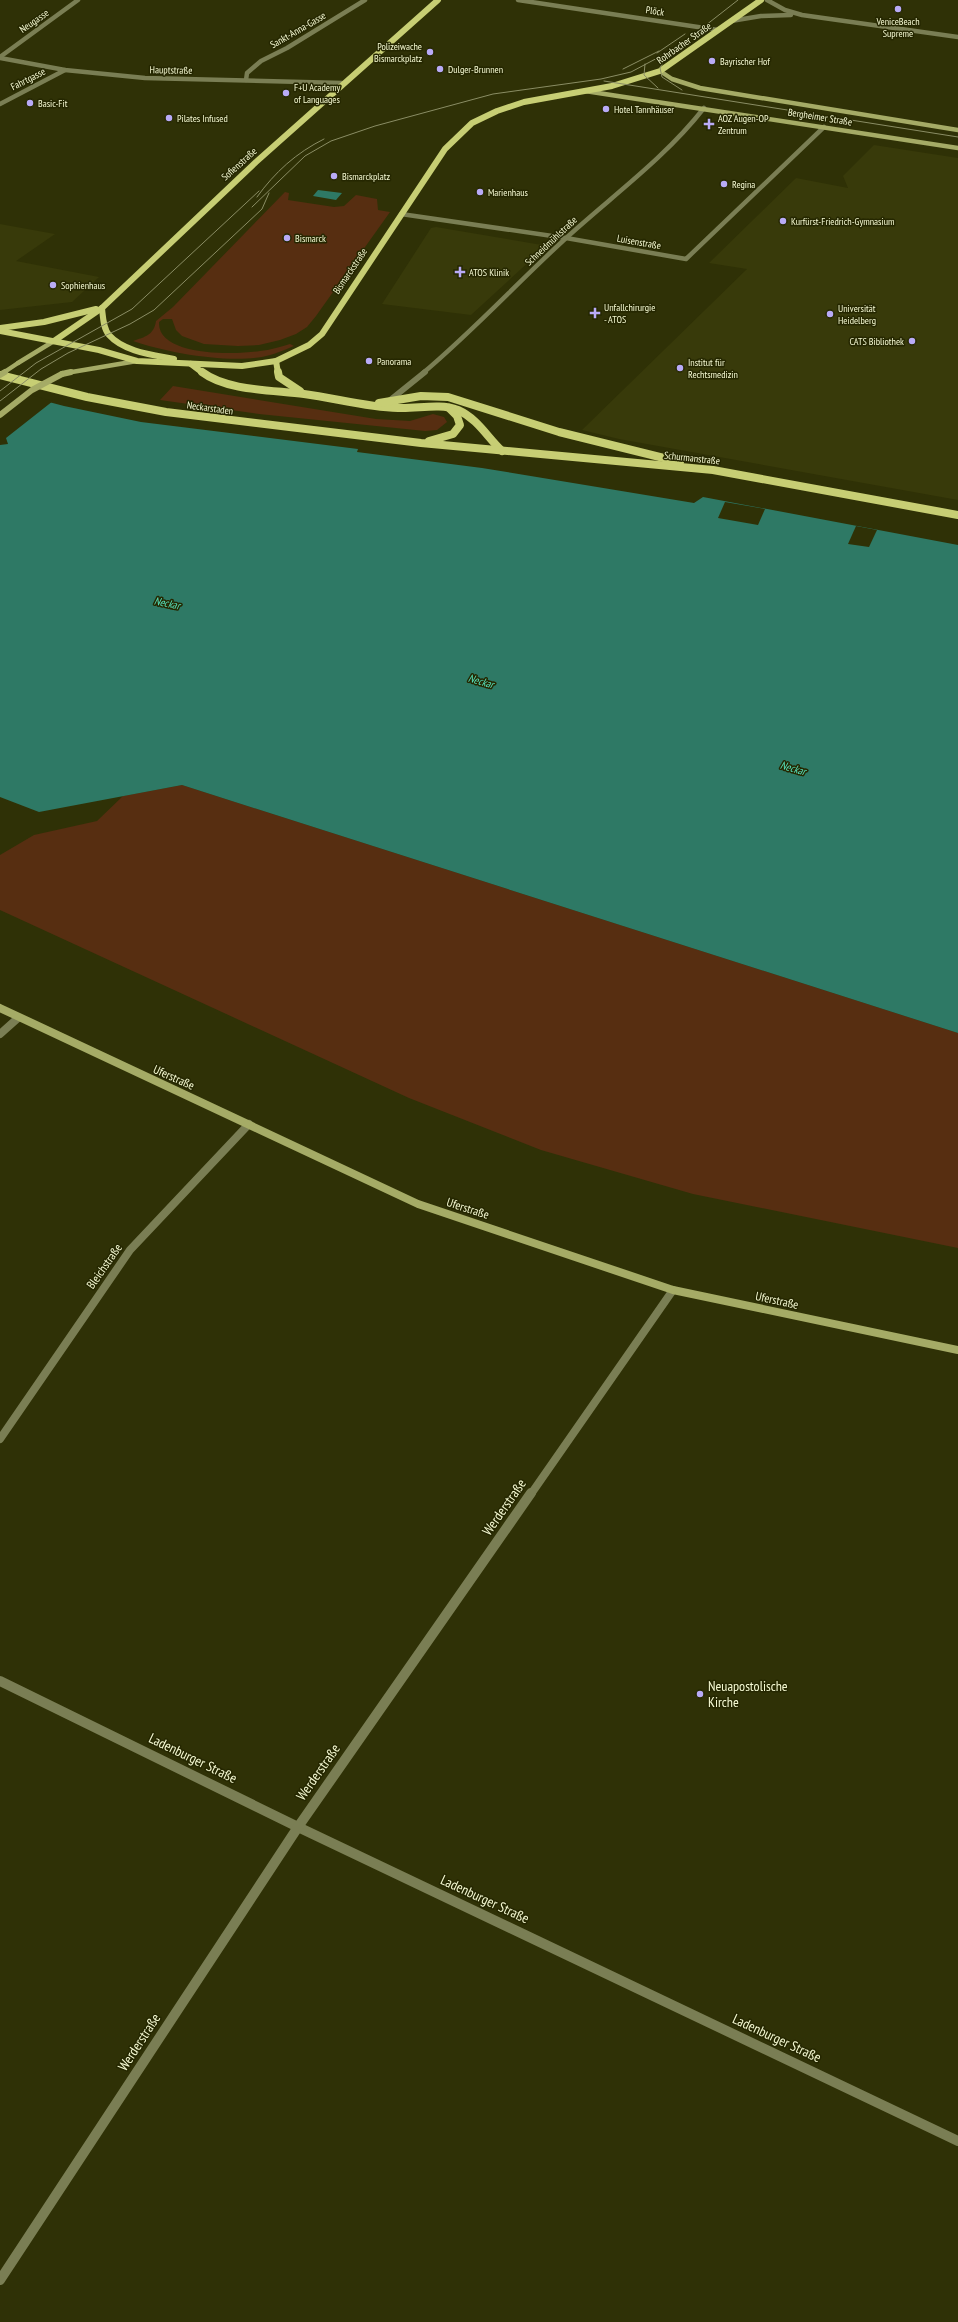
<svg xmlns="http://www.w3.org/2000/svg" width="958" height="2322" viewBox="0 0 958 2322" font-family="'PT Sans Narrow',sans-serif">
<rect width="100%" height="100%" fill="#2f3106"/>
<g fill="#383a0a">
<polygon points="874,145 958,158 958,500 619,439 582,430 747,269 709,263 796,178 848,188 843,176"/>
<polygon points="0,224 55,234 16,261 99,277 72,302 0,310"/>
<polygon points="436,227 542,245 545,247 471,315 382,304 431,228"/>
</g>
<g fill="#572e11">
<path d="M285 192 289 193 288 200 334 207 344 206 356 195 377 199 378 210 390 212 316 316 307 327 296 334 280 340 259 345 238 346 204 344 182 336 176 330 172 319H163L159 322C157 357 237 355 260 351 270 350 280 347 290 344L294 346C284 350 273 355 262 357 225 363 168 353 133 341 145 337 154 335 156 321L173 307Z"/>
<polygon points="173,386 376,419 410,421 433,414 444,417 447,422 437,430 425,431 259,414 160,400"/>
<polygon points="182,785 958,1033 958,1248 693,1194 541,1150 409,1098 0,910 0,855 34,835 97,821 123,796"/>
</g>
<g fill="#2e7965">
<polygon points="318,190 342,193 336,200 313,196"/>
<polygon points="0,389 64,406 141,422 358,449 357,452 482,468 694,503 703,497 958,545 958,1033 182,785 39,812 0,797"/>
</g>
<g fill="#2f3106">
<polygon points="0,387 53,401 6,438 8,444 0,445"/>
<polygon points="725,502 765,509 758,525 718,518"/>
<polygon points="856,526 877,530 869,547 848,544"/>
</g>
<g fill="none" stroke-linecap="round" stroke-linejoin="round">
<g stroke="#7a7e54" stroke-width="4.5">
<polyline points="518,0 718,30"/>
<polyline points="767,0 785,10 802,15 958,37"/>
<polyline points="731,21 761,16 791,15"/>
<polyline points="0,57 78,0"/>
<polyline points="0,58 65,70 145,78 342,83"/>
<polyline points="246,80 247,73 261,61 287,48 365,0"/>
<polyline points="0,104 65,70"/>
<polyline points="401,214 566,238 686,259 824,127"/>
<path d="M423 373C473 331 517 283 565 239 612 196 664 159 704 108"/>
</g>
<polyline stroke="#7a7e54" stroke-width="6" points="389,401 425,372"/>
<g stroke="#7a7e54" stroke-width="8">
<polyline points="0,1034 18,1018"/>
<polyline points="0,1439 130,1250 249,1124"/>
<polyline points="531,1494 673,1290"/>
</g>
<g stroke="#7a7e54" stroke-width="10">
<polyline points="0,1681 298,1827 958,2141"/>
<polyline points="0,2280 298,1827 531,1493"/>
</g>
<g stroke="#a5ab66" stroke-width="4.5">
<polyline points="660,71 672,79 700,88 958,130"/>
<polyline points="585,91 958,148"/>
<polyline points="18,363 54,341"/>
<polyline points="66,373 137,361"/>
</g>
<polyline stroke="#a5ab66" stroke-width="6" points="62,374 71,372"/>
<polyline stroke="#a5ab66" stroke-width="8" points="0,1008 418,1204 673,1290 958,1350"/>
<g stroke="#c7ce74" stroke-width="6">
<path d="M102 308C103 317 103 328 109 335 124 352 154 355 174 359"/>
<polyline points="0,328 44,322 96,309"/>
<polyline points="0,331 99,350 137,361 242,366 276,361 309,345 322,334 445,149 472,123 497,111 524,102 612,86 660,71 761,0"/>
<polyline points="54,341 102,308 256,162 438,0"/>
<polyline points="276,361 278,373"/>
<polyline points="191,364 203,373"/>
</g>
<g stroke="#c7ce74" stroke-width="8">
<path d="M202 372C227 391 273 390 304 394 335 398 366 407 398 408 418 409 439 403 458 410 478 419 487 437 502 451"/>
<polyline points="278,372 279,377 300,391"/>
<polyline points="0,375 87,397 166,412 421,443 713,470 958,515"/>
<polyline points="379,403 421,396 448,397 559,432 680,462"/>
<polyline points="429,441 453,434 460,425 457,416 449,408"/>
</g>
<g stroke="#8a8d64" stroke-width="1">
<polyline points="657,53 685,34"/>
<polyline points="666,56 660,68 662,77 682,90"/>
<polyline points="645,64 644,75 658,88"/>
<polyline points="623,69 659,51"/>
<polyline points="604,81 958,137"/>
<path d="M257 197C275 172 296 153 324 139"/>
<polyline points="252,207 305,156 331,141 375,126 493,94 601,79 631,72 678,47 738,0"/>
<polyline points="0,391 36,363 132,309 259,191"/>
<polyline points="0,401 41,369 68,353 130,324 154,310 262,209 269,193"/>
</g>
<polyline stroke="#a5ab66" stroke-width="4.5" points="3,373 18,363"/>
<g stroke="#a5ab66" stroke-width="6">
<polyline points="0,375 5,372"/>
<polyline points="0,415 32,390 62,374"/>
</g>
</g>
<g fill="#b9abf7" stroke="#252700" stroke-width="1.5">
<circle cx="898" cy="9" r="4"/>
<circle cx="430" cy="52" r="4"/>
<circle cx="712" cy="61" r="4"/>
<circle cx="440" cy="69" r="4"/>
<circle cx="286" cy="93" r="4"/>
<circle cx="30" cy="103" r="4"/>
<circle cx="606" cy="109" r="4"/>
<circle cx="169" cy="118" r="4"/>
<path d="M707 118h4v4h4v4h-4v4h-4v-4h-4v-4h4z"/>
<circle cx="334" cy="176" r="4"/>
<circle cx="724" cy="184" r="4"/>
<circle cx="480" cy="192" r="4"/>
<circle cx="783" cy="221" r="4"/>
<circle cx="287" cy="238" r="4"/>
<path d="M458 266h4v4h4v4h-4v4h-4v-4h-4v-4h4z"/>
<circle cx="53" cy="285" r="4"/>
<path d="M593 307h4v4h4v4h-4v4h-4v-4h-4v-4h4z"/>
<circle cx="830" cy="314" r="4"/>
<circle cx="912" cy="341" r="4"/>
<circle cx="369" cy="361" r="4"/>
<circle cx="680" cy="368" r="4"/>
<circle cx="700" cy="1694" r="4"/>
</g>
<g text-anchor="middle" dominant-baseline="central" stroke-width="3" stroke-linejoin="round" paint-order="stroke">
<g font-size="10" fill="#f5f9d2" stroke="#252700">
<text transform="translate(655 11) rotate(9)">Plöck</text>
<text transform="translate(34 21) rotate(-35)">Neugasse</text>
<text transform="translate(298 30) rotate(-30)">Sankt-Anna-Gasse</text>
<text transform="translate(684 43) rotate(-35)">Rohrbacher Straße</text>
<text transform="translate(171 70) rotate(1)">Hauptstraße</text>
<text transform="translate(28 79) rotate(-27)">Fahrtgasse</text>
<text transform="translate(820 117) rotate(9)">Bergheimer Straße</text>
<text transform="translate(239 164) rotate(-42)">Sofienstraße</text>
<text transform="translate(551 241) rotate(-43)">Schneidmühlstraße</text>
<text transform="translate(639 242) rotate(10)">Luisenstraße</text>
<text transform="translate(350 271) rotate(-56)">Bismarckstraße</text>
<text transform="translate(210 408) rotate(8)">Neckarstaden</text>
<text transform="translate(692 458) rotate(6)">Schurmanstraße</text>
</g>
<g font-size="10" fill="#f5f9d2" stroke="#252700" text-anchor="start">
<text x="898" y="21" text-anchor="middle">VeniceBeach<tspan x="898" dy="12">Supreme</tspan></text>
<text x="422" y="46" text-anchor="end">Polizeiwache<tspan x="422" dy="12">Bismarckplatz</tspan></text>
<text x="720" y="61">Bayrischer Hof</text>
<text x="448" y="69">Dulger-Brunnen</text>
<text x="294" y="87">F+U Academy<tspan x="294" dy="12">of Languages</tspan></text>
<text x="38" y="103">Basic-Fit</text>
<text x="614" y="109">Hotel Tannhäuser</text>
<text x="177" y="118">Pilates Infused</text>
<text x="718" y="118">AOZ Augen-OP<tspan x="718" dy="12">Zentrum</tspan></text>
<text x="342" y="176">Bismarckplatz</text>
<text x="732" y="184">Regina</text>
<text x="488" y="192">Marienhaus</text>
<text x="791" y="221">Kurfürst-Friedrich-Gymnasium</text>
<text x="295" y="238">Bismarck</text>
<text x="469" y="272">ATOS Klinik</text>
<text x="61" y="285">Sophienhaus</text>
<text x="604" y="307">Unfallchirurgie<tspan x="604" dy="12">- ATOS</tspan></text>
<text x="838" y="308">Universität<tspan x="838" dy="12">Heidelberg</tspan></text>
<text x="904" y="341" text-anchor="end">CATS Bibliothek</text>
<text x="377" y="361">Panorama</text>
<text x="688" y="362">Institut für<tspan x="688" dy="12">Rechtsmedizin</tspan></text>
</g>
<g font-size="11" font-style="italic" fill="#56e2bd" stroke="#252700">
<text transform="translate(167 603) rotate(12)">Neckar</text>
<text transform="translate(481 681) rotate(16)">Neckar</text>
<text transform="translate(793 768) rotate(16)">Neckar</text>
</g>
<g font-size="12" fill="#f5f9d2" stroke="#252700">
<text transform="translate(174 1077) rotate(24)">Uferstraße</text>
<text transform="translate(468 1208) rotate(18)">Uferstraße</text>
<text transform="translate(104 1266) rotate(-55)">Bleichstraße</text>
<text transform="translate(777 1300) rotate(12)">Uferstraße</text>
</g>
<g font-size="14" fill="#f5f9d2" stroke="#252700">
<text transform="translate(504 1507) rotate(-55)">Werderstraße</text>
<text transform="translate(193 1758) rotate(26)">Ladenburger Straße</text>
<text transform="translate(318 1772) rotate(-55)">Werderstraße</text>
<text transform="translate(485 1899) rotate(25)">Ladenburger Straße</text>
<text transform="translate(777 2038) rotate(25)">Ladenburger Straße</text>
<text transform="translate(139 2042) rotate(-57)">Werderstraße</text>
</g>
<g font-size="14" fill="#f5f9d2" stroke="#252700" text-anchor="start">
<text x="708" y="1686">Neuapostolische<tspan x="708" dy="16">Kirche</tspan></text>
</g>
</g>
</svg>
